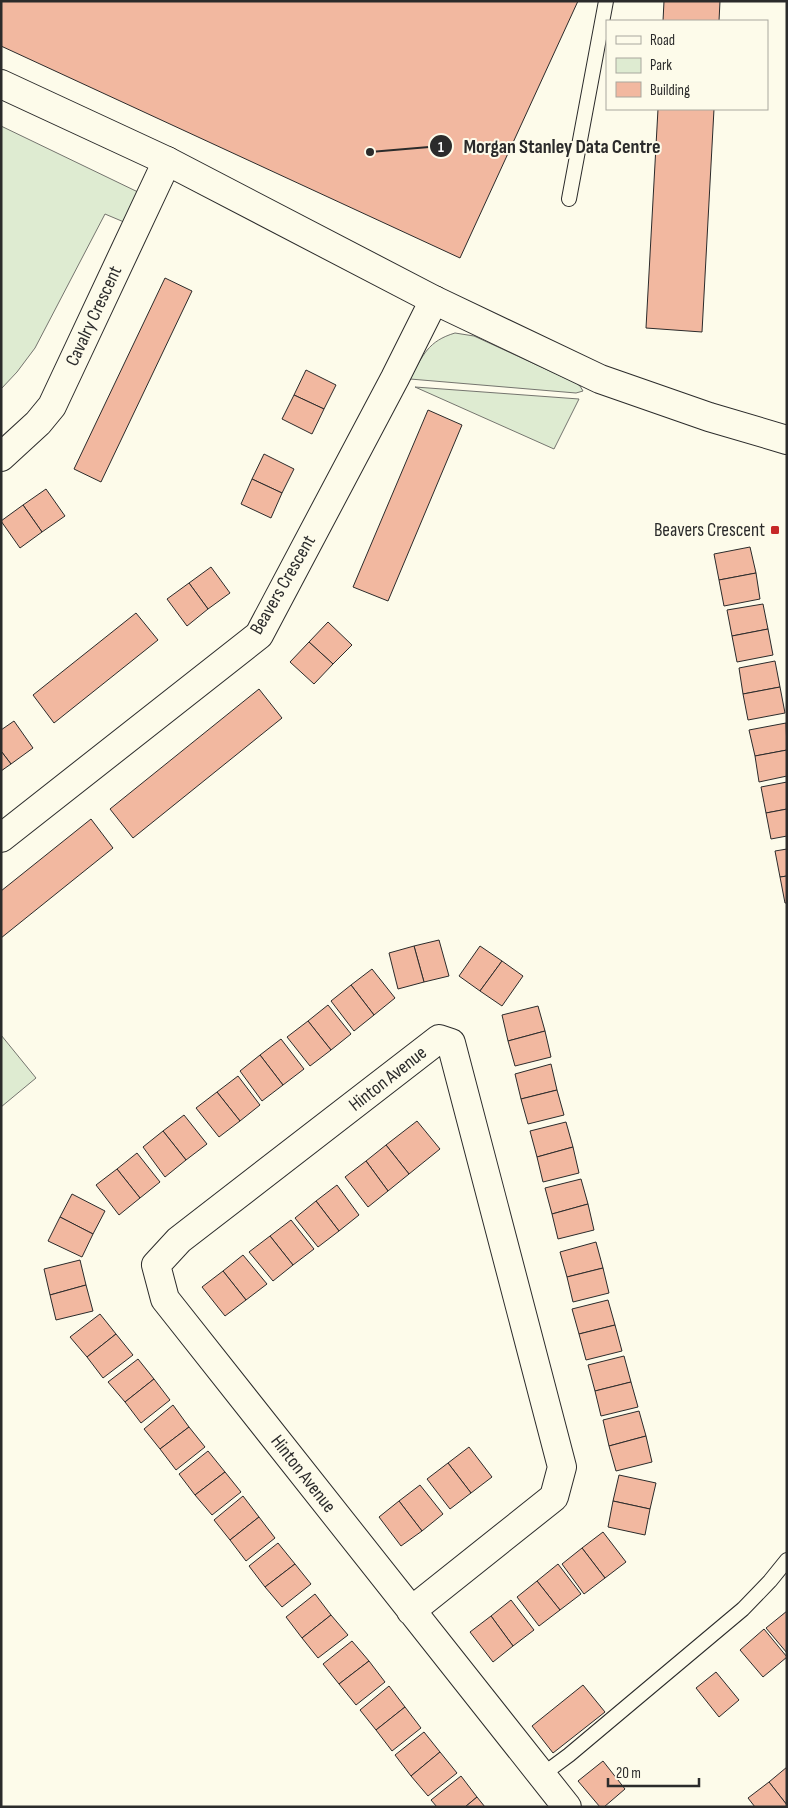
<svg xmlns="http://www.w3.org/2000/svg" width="788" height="1808" viewBox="0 0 788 1808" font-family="'Sofia Sans Condensed',sans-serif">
<rect width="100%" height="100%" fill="#fdfbea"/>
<g fill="#deebd1" stroke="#74746e">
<polygon points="1,126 140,193 131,225 105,214 35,348 17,372 1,389"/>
<path d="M455 333 474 336 576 383 580 386 583 391 576 393 410 379C423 355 428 341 455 333Z"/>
<polygon points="415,387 579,399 554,449"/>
<polygon points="1,1035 36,1078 1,1107"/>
</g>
<g fill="#f2b8a0" stroke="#2b2b2b">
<polygon points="1,1 578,1 460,258 1,46"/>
<polygon points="664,1 720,1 719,21 663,21"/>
<polygon points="658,109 714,109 702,332 646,328"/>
<polygon points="165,278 192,291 101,482 74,469"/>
<polygon points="306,370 336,385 324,409 294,395"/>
<polygon points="294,395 324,409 312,434 282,419"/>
<polygon points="428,410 462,425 388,601 353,587"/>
<polygon points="264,454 294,469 282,493 252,479"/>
<polygon points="252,479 282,493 271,518 241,504"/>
<polygon points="46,489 65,516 42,532 23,505"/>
<polygon points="23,505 42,532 20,548 1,521"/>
<polygon points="750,547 756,573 719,580 714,554"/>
<polygon points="211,567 230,593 208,609 189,583"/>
<polygon points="756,573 760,599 724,606 719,580"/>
<polygon points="189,583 208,609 187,626 167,599"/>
<polygon points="763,604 768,629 732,636 727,610"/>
<polygon points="136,613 158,640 54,723 33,695"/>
<polygon points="328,622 352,645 333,664 309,642"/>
<polygon points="768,629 773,655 737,662 732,636"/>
<polygon points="309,642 333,664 314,684 290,662"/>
<polygon points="775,661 780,687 743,694 739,668"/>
<polygon points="780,687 785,713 748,720 743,694"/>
<polygon points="259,689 282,718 133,838 110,809"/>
<polygon points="14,721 33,748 11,764 1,751 1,730"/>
<polygon points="786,723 787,750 755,756 749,730"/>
<polygon points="787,750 787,776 759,782 755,756"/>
<polygon points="1,751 11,764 1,771"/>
<polygon points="787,782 787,809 766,813 761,787"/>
<polygon points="787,809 787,836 771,839 766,813"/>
<polygon points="91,819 113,848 1,938 1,891"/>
<polygon points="787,849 787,876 780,877 775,851"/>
<polygon points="787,876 787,903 785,903 780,877"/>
<polygon points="439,940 449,976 424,982 414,946"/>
<polygon points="414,946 424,982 398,989 389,953"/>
<polygon points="480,946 502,961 480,991 459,976"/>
<polygon points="502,961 523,976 502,1006 480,991"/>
<polygon points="372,969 395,998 374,1015 351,985"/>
<polygon points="351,985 374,1015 354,1031 331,1001"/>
<polygon points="328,1005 351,1034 331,1050 308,1021"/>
<polygon points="538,1006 545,1031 508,1041 502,1015"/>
<polygon points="308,1021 331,1050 310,1066 287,1037"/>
<polygon points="545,1031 551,1057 515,1066 508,1041"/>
<polygon points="281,1039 304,1069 283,1085 260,1055"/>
<polygon points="260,1055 283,1085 262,1101 240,1071"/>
<polygon points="551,1064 557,1090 521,1099 515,1074"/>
<polygon points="238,1076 260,1105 240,1121 217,1092"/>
<polygon points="557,1090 564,1115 528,1124 521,1099"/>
<polygon points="217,1092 240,1121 219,1137 196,1108"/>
<polygon points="184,1115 207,1144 186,1160 163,1131"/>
<polygon points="417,1121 440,1149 409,1174 386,1145"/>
<polygon points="566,1122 573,1147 537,1157 530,1131"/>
<polygon points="163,1131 186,1160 165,1177 143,1147"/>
<polygon points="386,1145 409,1174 388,1191 366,1161"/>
<polygon points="573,1147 579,1173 543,1182 537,1157"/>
<polygon points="137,1153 160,1182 140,1198 117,1169"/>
<polygon points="366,1161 388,1191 368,1207 345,1177"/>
<polygon points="117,1169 140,1198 119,1215 96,1185"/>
<polygon points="581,1179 588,1204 552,1214 545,1188"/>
<polygon points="337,1185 359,1215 339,1231 316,1201"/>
<polygon points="72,1194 105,1211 93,1234 60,1217"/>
<polygon points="316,1201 339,1231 318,1247 295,1218"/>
<polygon points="588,1204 594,1230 558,1239 552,1214"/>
<polygon points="60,1217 93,1234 82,1257 48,1241"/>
<polygon points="291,1220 314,1249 293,1265 270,1236"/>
<polygon points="270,1236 293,1265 273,1281 249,1252"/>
<polygon points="596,1242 603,1268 567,1277 560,1252"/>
<polygon points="243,1255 267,1284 246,1300 223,1271"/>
<polygon points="80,1260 86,1285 50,1295 44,1269"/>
<polygon points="603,1268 609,1293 573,1302 567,1277"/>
<polygon points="223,1271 246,1300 225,1316 202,1287"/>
<polygon points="86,1285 93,1311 56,1320 50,1295"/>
<polygon points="608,1300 615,1325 579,1334 572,1309"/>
<polygon points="100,1314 116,1334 87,1357 70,1337"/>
<polygon points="615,1325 622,1351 586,1360 579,1334"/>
<polygon points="116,1334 133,1355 103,1378 87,1357"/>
<polygon points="624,1356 631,1382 595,1391 588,1365"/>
<polygon points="138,1359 154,1379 125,1402 108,1382"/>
<polygon points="154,1379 170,1400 141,1423 125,1402"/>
<polygon points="631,1382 638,1407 601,1416 595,1391"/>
<polygon points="173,1405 189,1427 160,1449 144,1429"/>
<polygon points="639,1411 646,1436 609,1446 603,1420"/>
<polygon points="189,1427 205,1447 176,1470 160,1449"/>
<polygon points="646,1436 652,1462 616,1471 609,1446"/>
<polygon points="469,1447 492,1477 471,1493 448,1463"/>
<polygon points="208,1451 225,1472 195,1495 179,1474"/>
<polygon points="448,1463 471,1493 450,1509 427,1479"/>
<polygon points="225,1472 241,1492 212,1515 195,1495"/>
<polygon points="619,1475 656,1483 650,1509 613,1501"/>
<polygon points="420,1485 443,1514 422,1531 399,1501"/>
<polygon points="243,1496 259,1517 230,1540 214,1520"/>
<polygon points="399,1501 422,1531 401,1546 379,1517"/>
<polygon points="613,1501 650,1509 645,1535 608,1527"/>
<polygon points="259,1517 275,1538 246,1561 230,1540"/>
<polygon points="603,1532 626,1562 605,1578 582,1548"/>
<polygon points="278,1543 295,1564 265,1587 249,1566"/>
<polygon points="582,1548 605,1578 584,1594 562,1564"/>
<polygon points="295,1564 311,1584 282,1607 265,1587"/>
<polygon points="558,1564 581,1594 560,1610 537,1581"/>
<polygon points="537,1581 560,1610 539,1626 517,1597"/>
<polygon points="315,1594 331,1615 302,1638 286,1617"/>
<polygon points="511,1600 534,1630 513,1646 491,1616"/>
<polygon points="787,1611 787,1653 766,1628"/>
<polygon points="331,1615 348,1635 318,1658 302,1638"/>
<polygon points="491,1616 513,1646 493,1662 470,1632"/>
<polygon points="764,1629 787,1657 763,1677 740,1650"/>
<polygon points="352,1641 369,1661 339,1684 323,1664"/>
<polygon points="369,1661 385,1682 356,1705 339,1684"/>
<polygon points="716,1672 739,1700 719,1717 696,1688"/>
<polygon points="583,1685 605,1712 553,1753 532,1726"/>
<polygon points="389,1686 405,1707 376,1730 360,1710"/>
<polygon points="405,1707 421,1728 392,1751 376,1730"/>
<polygon points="424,1732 440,1752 411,1776 395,1755"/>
<polygon points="440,1752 457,1773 428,1796 411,1776"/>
<polygon points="603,1761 625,1789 604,1807 600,1807 578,1781"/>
<polygon points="787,1767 787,1805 769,1782"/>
<polygon points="461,1776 477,1797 465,1807 437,1807 431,1800"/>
<polygon points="769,1782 787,1805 787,1807 755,1807 748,1798"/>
<polygon points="477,1797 485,1807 465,1807"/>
</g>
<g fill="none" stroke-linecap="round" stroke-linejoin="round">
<defs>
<g id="service">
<polyline points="569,199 606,1"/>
<polyline points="542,1775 569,1755 743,1609 770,1581 787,1560"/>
</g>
<g id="minor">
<polyline points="1,84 167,161 434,300 600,379 709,417 787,440"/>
<polyline points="1,457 38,423 52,406 167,161"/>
<polyline points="1,838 259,635 395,378 434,300"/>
<polyline points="411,1611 554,1497 562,1467 451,1043 439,1039 179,1240 156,1265 165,1299 567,1807"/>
</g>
</defs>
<use href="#service" stroke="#2b2b2b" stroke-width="16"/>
<use href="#minor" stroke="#2b2b2b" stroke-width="30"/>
<use href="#service" stroke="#fdfbea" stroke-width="14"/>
<use href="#minor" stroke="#fdfbea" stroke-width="28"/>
</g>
<rect fill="#c62828" stroke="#fdfbea" stroke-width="2" x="770" y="525" width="10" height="10" rx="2.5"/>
<g text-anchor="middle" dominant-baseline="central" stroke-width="4" stroke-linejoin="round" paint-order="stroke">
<g font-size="19" fill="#2b2b2b" stroke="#fdfbea">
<text transform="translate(94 316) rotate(-65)">Cavalry Crescent</text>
<text transform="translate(283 585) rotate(-60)">Beavers Crescent</text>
<text transform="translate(388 1079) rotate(-38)">Hinton Avenue</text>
<text transform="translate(303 1474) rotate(52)">Hinton Avenue</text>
</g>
<g font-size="19" fill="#2b2b2b" stroke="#fdfbea" text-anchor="end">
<text x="765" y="530">Beavers Crescent</text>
</g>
</g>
<path fill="none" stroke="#2b2b2b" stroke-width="2" d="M370 152L441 146"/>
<g fill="#2b2b2b" stroke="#fdfbea" stroke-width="2">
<circle cx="370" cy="152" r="5"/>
<circle cx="441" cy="146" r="12"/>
</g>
<g font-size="15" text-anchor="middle" font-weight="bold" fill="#fff">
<text x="441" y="152">1</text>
</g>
<g font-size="20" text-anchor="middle" font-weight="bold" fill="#2b2b2b" stroke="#fdfbea" stroke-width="4" stroke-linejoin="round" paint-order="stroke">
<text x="562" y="153">Morgan Stanley Data Centre</text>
</g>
<rect width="788" height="1808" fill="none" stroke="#2b2b2b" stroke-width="5"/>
<rect x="606" y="20" width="162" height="90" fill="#fdfbea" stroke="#a9a89e"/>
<rect x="616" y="36" width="25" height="8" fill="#fdfbea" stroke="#a9a89e"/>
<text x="650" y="45" font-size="15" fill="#2b2b2b">Road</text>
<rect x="616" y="58" width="25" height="15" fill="#deebd1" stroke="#a9a89e"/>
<text x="650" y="70" font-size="15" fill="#2b2b2b">Park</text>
<rect x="616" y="82" width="25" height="15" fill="#f2b8a0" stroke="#a9a89e"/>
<text x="650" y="95" font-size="15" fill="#2b2b2b">Building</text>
<path d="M608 1778v8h91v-8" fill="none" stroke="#2b2b2b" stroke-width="2.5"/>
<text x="616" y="1778" font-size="15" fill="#2b2b2b" stroke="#fdfbea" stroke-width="4" paint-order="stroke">20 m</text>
</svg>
